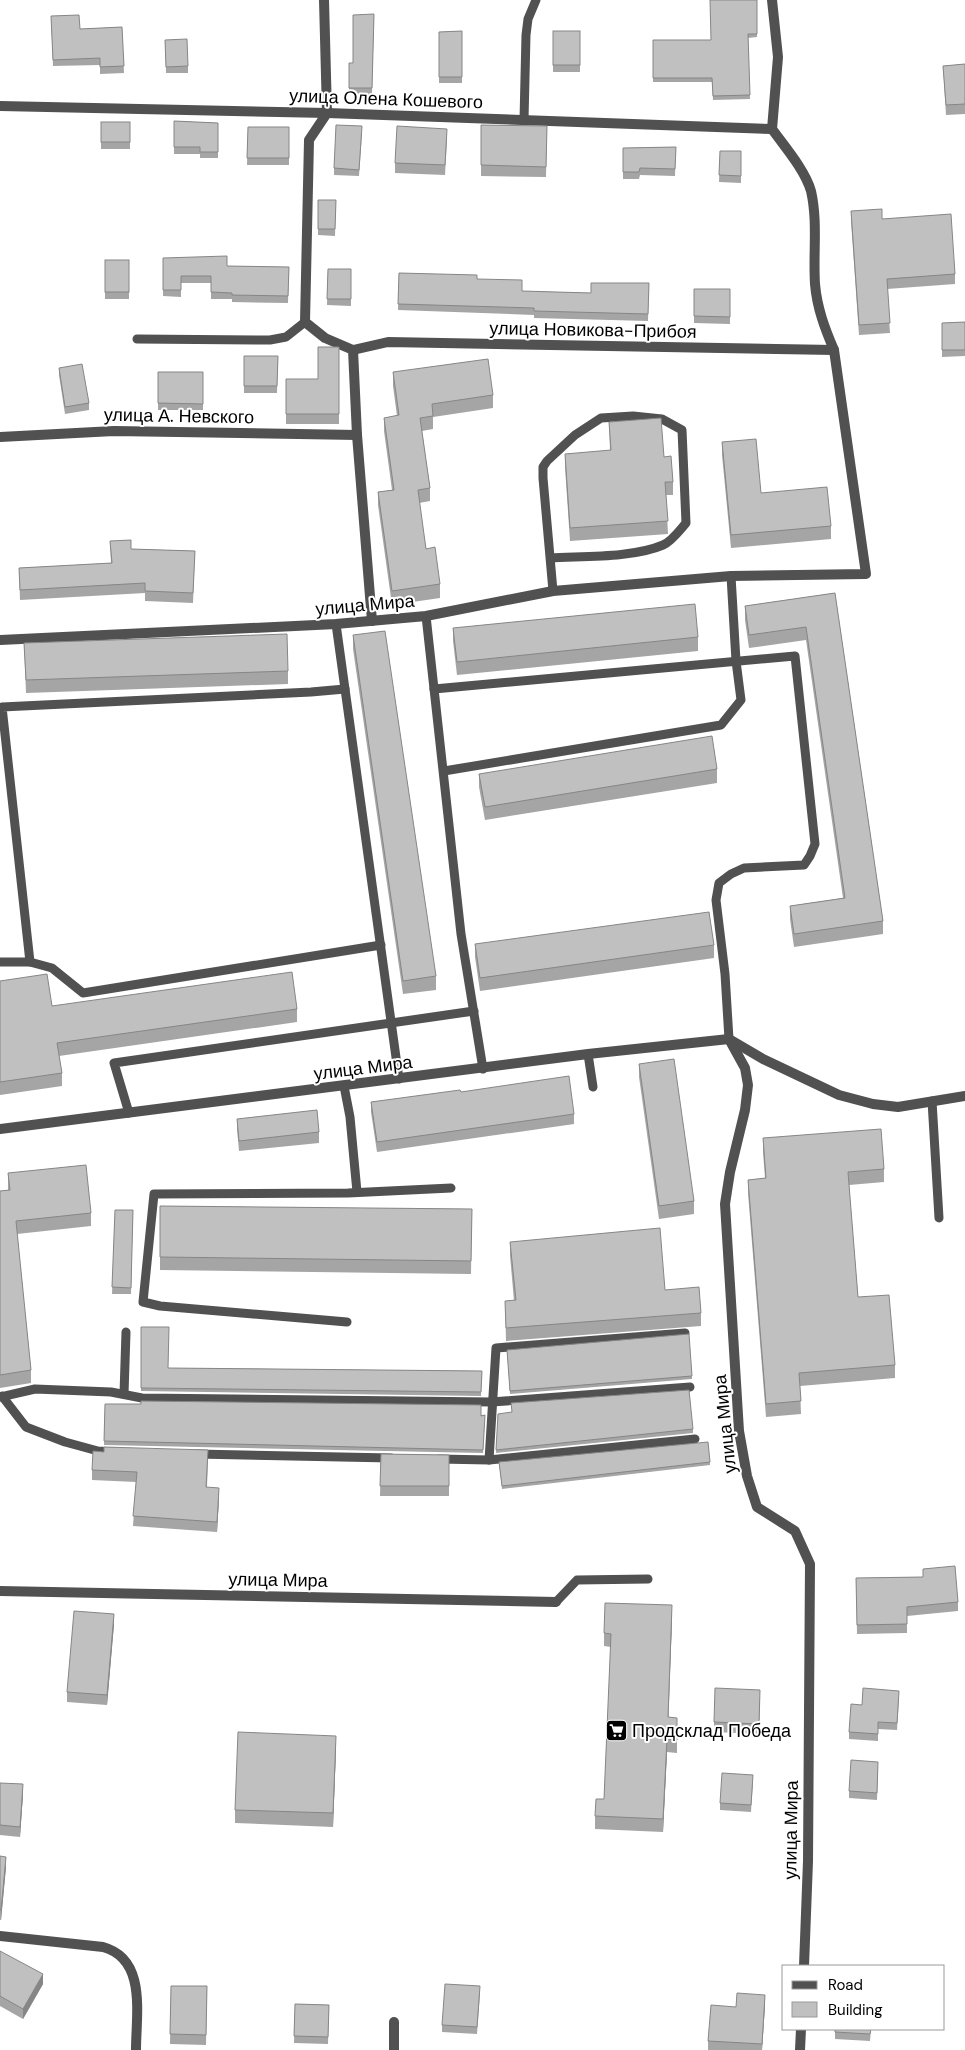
<svg xmlns="http://www.w3.org/2000/svg" width="965" height="2050" viewBox="0 0 965 2050" font-family="'DM Sans',sans-serif">
<rect width="100%" height="100%" fill="#fff"/>
<g fill="none" stroke-linecap="round" stroke-linejoin="round">
<g stroke="#515151" stroke-width="9">
<polyline points="524,120 526,35 528,19 536,0"/>
<polyline points="137,339 270,340 286,337 305,322"/>
<path d="M550 558C583 556 633 558 663 545 672 541 679 531 686 523L682 430 662 419 633 416 601 418 575 435 547 461 543 467V478L553 591"/>
<polyline points="426,616 461,934 483,1069"/>
<polyline points="336,624 399,1079"/>
<polyline points="434,689 795,656 815,844 810,856 804,865 744,868 731,874 719,883 716,900 725,974 729,1039"/>
<polyline points="444,771 721,725 741,700 736,661 731,576"/>
<polyline points="0,962 30,962 2,707 311,692 345,689"/>
<polyline points="30,962 52,968 83,993 381,945"/>
<polyline points="588,1054 593,1087"/>
<polyline points="344,1086 350,1117 357,1192"/>
<polyline points="932,1101 939,1218"/>
<polyline points="129,1113 114,1063 474,1011"/>
<polyline points="347,1322 160,1306 143,1302 154,1194 348,1193 451,1188"/>
<polyline points="685,1333 496,1348 489,1460 695,1439"/>
<polyline points="124,1394 126,1332"/>
<polyline points="2,1396 26,1427 65,1442 98,1451 116,1452"/>
<polyline points="0,1397 35,1389 111,1392 142,1398 492,1402 690,1387"/>
<polyline points="196,1454 391,1458"/>
<polyline points="439,1459 489,1460"/>
<polyline points="556,1602 577,1580 648,1579"/>
</g>
<g stroke="#515151" stroke-width="10">
<polyline points="324,0 327,113 309,140 305,322 325,338 353,350 357,435 372,621"/>
<polyline points="0,106 327,113 772,129"/>
<polyline points="353,350 388,342 834,350"/>
<polyline points="0,437 114,431 357,435"/>
<path d="M0 640 336 624 426 616 553 591 731 576 866 574 834 350C825 329 817 308 815 284 813 253 818 222 811 191 805 170 785 147 772 129L778 57 772 0"/>
<polyline points="729,1039 745,1068 748,1085 745,1110 730,1172 725,1204 739,1431 747,1476 757,1507 795,1531 810,1564 808,1861 804,1966"/>
<polyline points="0,1129 588,1054 729,1039 763,1059 839,1095 873,1104 898,1107 965,1096"/>
<polyline points="0,1591 556,1602"/>
<path d="M0 1936 103 1947C147 1959 136 2014 136 2050"/>
<polyline points="394,2022 394,2050"/>
<polyline points="800,2050 801,2029"/>
</g>
</g>
<g fill="#a5a5a5">
<polygon points="757,0 757,37 748,38 750,99 713,100 712,82 653,82 653,40 711,40"/>
<polygon points="374,14 372,95 349,94 349,63 353,63"/>
<polygon points="51,16 80,29 122,27 124,73 100,74 100,65 53,66"/>
<polygon points="462,31 462,83 439,83 439,32"/>
<rect x="553" y="31" width="27" height="41"/>
<polygon points="165,40 188,66 188,73 166,73"/>
<polygon points="965,64 965,114 946,115 943,66"/>
<polygon points="174,121 218,123 218,158 200,158 200,154 174,154"/>
<rect x="101" y="122" width="29" height="27"/>
<polygon points="481,125 547,126 546,177 481,176"/>
<polygon points="248,127 289,127 289,165 247,165"/>
<polygon points="362,133 359,176 334,175 334,168"/>
<polygon points="447,139 445,175 395,173 395,163"/>
<polygon points="676,147 675,176 640,175 639,179 623,179 623,148"/>
<polygon points="720,151 741,151 741,183 719,182"/>
<polygon points="318,200 336,200 335,236 318,235"/>
<polygon points="851,211 955,274 955,284 887,289 890,333 859,335 851,221"/>
<polygon points="163,258 227,266 289,267 288,303 232,302 232,299 211,299 211,283 181,283 181,297 163,296"/>
<rect x="105" y="260" width="24" height="39"/>
<polygon points="328,269 351,269 351,306 327,305"/>
<polygon points="399,273 477,279 522,291 591,293 649,283 648,321 534,318 534,315 398,310"/>
<polygon points="694,289 730,289 730,324 694,323"/>
<polygon points="965,322 965,356 942,357 942,323"/>
<polygon points="339,347 339,424 286,424 286,379 318,379"/>
<polygon points="244,356 278,356 277,393 244,393"/>
<polygon points="59,368 89,403 89,410 65,414 59,375"/>
<rect x="158" y="372" width="45" height="38"/>
<polygon points="393,372 493,395 493,408 433,417 433,429 422,431 430,488 430,501 419,503 426,549 440,584 440,598 392,605 378,505 378,492 392,490 384,431 384,418 397,416 393,386"/>
<polygon points="609,422 664,457 673,482 673,495 666,495 668,534 570,541 565,467 565,454 610,451"/>
<polygon points="722,442 761,493 831,526 831,539 731,548 722,455"/>
<polygon points="110,541 131,549 195,551 193,603 145,601 145,593 20,600 19,568 111,563"/>
<polygon points="835,593 883,921 883,934 794,947 790,919 790,906 843,898 806,640 749,648 745,620 745,606"/>
<polygon points="453,628 698,637 698,651 457,675 453,641"/>
<polygon points="353,635 436,976 436,990 403,994 353,649"/>
<polygon points="24,643 288,671 288,684 26,693"/>
<polygon points="717,769 717,783 485,820 479,787 479,774"/>
<polygon points="475,944 714,945 714,958 480,991 475,957"/>
<polygon points="0,981 52,1006 297,1009 297,1022 59,1056 62,1073 62,1086 0,1095"/>
<polygon points="639,1064 694,1201 694,1214 659,1219 639,1077"/>
<polygon points="461,1092 574,1114 574,1124 377,1152 371,1112 371,1102"/>
<polygon points="237,1119 319,1132 319,1143 239,1151 237,1129"/>
<polygon points="763,1138 884,1169 884,1182 849,1185 858,1297 895,1365 895,1378 800,1386 801,1414 766,1417 748,1193 748,1180 765,1178 763,1152"/>
<polygon points="8,1173 91,1213 91,1226 17,1234 31,1370 31,1383 0,1388 0,1191 8,1190"/>
<polygon points="160,1206 472,1209 471,1274 160,1270"/>
<polygon points="115,1210 133,1210 131,1294 112,1294"/>
<polygon points="510,1242 701,1313 701,1326 506,1341 505,1301 514,1301 510,1255"/>
<polygon points="141,1327 168,1368 482,1371 481,1396 141,1391"/>
<polygon points="507,1350 692,1376 692,1379 510,1394"/>
<polygon points="105,1404 485,1415 483,1453 104,1445"/>
<polygon points="498,1414 693,1429 693,1433 496,1453"/>
<polygon points="381,1454 449,1455 449,1496 380,1496"/>
<polygon points="208,1460 207,1487 219,1498 217,1532 133,1526 136,1482 92,1480 92,1470"/>
<polygon points="499,1462 710,1462 710,1465 502,1489"/>
<polygon points="923,1569 958,1602 958,1611 907,1616 907,1633 857,1634 856,1578 923,1577"/>
<polygon points="672,1619 668,1717 677,1731 677,1753 667,1752 663,1832 595,1829 595,1816 604,1799 611,1647 604,1646 604,1633"/>
<polygon points="114,1624 107,1705 67,1702 67,1692"/>
<polygon points="899,1698 897,1730 878,1729 878,1741 849,1739 849,1732 862,1705"/>
<polygon points="760,1700 759,1734 714,1732 714,1722"/>
<polygon points="336,1749 333,1827 235,1823 235,1810"/>
<polygon points="878,1769 877,1800 849,1798 849,1791"/>
<polygon points="753,1782 751,1812 720,1810 720,1803"/>
<polygon points="0,1783 23,1794 20,1837 0,1835"/>
<polygon points="0,1856 6,1867 1,1920 0,1920"/>
<polygon points="0,1951 43,1984 23,2019 0,2006"/>
<polygon points="171,1986 207,1986 206,2045 170,2044"/>
<polygon points="480,1993 477,2034 442,2032 442,2025"/>
<polygon points="295,2004 329,2005 328,2044 294,2043"/>
<polygon points="765,2005 762,2050 708,2050 708,2041 736,2007"/>
<polygon points="835,2029 871,2029 870,2041 835,2039"/>
</g>
<g fill="#868686">
<polygon points="219,1488 219,1498 217,1532 217,1522"/>
<polygon points="672,1605 672,1619 668,1731 668,1717"/>
<polygon points="114,1614 114,1624 107,1705 107,1695"/>
<polygon points="336,1736 336,1749 333,1827 333,1813"/>
<polygon points="667,1739 667,1752 663,1832 663,1819"/>
<polygon points="23,1784 23,1794 20,1837 20,1827"/>
<polygon points="6,1857 6,1867 1,1920 1,1910"/>
<polygon points="43,1974 43,1984 23,2019 23,2009"/>
<polygon points="765,1995 765,2005 762,2050 762,2044"/>
</g>
<g fill="#c0c0c0" stroke="#868686">
<polygon points="710,0 757,0 757,34 748,34 750,95 713,96 712,78 653,78 653,40 711,40"/>
<polygon points="374,14 372,88 349,88 349,63 353,63 353,15"/>
<polygon points="79,15 80,29 122,27 124,66 100,67 100,58 53,60 51,16"/>
<polygon points="462,31 462,77 439,77 439,32"/>
<rect x="553" y="31" width="27" height="34"/>
<polygon points="187,39 188,66 166,67 165,40"/>
<polygon points="965,64 965,104 946,105 943,66"/>
<polygon points="174,121 218,123 218,152 200,152 200,147 174,147"/>
<rect x="101" y="122" width="29" height="20"/>
<polygon points="336,125 362,126 359,170 334,168"/>
<polygon points="481,125 547,126 546,167 481,165"/>
<polygon points="397,126 447,129 445,165 395,163"/>
<polygon points="248,127 289,127 289,158 247,158"/>
<polygon points="676,147 675,169 640,168 639,172 623,172 623,148"/>
<polygon points="720,151 741,151 741,176 719,175"/>
<polygon points="318,200 336,200 335,229 318,229"/>
<polygon points="882,209 882,219 951,214 955,274 887,279 890,323 859,325 851,211"/>
<polygon points="227,256 227,266 289,267 288,296 232,295 232,293 211,292 211,276 181,276 181,290 163,290 163,258"/>
<rect x="105" y="260" width="24" height="32"/>
<polygon points="328,269 351,269 351,299 327,299"/>
<polygon points="399,273 477,275 477,279 522,280 522,291 591,293 591,283 649,283 648,314 534,311 534,308 398,304"/>
<polygon points="694,289 730,289 730,317 694,316"/>
<polygon points="965,322 965,350 942,350 942,323"/>
<polygon points="318,347 339,347 339,414 286,414 286,379 318,379"/>
<polygon points="244,356 278,356 277,386 244,386"/>
<polygon points="488,359 493,395 432,404 433,416 420,418 430,488 418,490 426,549 435,547 440,584 392,591 378,492 394,490 384,418 399,415 393,372"/>
<polygon points="82,364 89,403 65,407 59,368"/>
<polygon points="158,372 203,372 203,404 158,403"/>
<polygon points="661,418 664,457 671,456 673,482 665,482 668,521 570,528 565,454 611,450 609,422"/>
<polygon points="756,439 761,493 827,487 831,526 731,535 722,442"/>
<polygon points="131,540 131,549 195,551 193,593 145,591 145,583 20,590 19,568 112,563 110,541"/>
<polygon points="835,593 883,921 794,934 790,906 845,898 806,627 749,635 745,606"/>
<polygon points="695,604 698,637 457,662 453,628"/>
<polygon points="385,631 436,976 403,981 353,635"/>
<polygon points="287,634 288,671 26,680 24,643"/>
<polygon points="712,736 717,769 485,807 479,774"/>
<polygon points="709,912 714,945 480,978 475,944"/>
<polygon points="292,972 297,1009 57,1043 62,1073 0,1082 0,981 47,974 52,1006"/>
<polygon points="674,1059 694,1201 659,1206 639,1064"/>
<polygon points="569,1076 574,1114 377,1142 371,1102 460,1090 461,1092"/>
<polygon points="317,1110 319,1132 239,1141 237,1119"/>
<polygon points="881,1129 884,1169 848,1172 858,1297 889,1295 895,1365 799,1373 801,1401 766,1404 748,1180 766,1178 763,1138"/>
<polygon points="86,1165 91,1213 16,1221 31,1370 0,1375 0,1191 10,1190 8,1173"/>
<polygon points="160,1206 472,1209 471,1261 160,1257"/>
<polygon points="115,1210 133,1210 131,1288 112,1287"/>
<polygon points="660,1228 665,1290 699,1287 701,1313 506,1328 505,1301 516,1300 510,1242"/>
<polygon points="141,1327 169,1327 168,1368 482,1371 481,1392 143,1388 141,1388"/>
<polygon points="689,1334 692,1376 510,1391 507,1350"/>
<polygon points="689,1390 693,1429 496,1450 498,1414 512,1412 511,1403"/>
<polygon points="141,1401 481,1405 481,1416 485,1415 483,1450 104,1441 105,1404 141,1404"/>
<polygon points="708,1442 710,1462 502,1486 499,1462"/>
<polygon points="104,1447 208,1450 206,1487 219,1488 217,1522 133,1516 137,1472 92,1470 93,1451 104,1452"/>
<polygon points="381,1454 449,1455 449,1486 380,1486"/>
<polygon points="955,1566 958,1602 907,1607 907,1624 857,1625 856,1578 923,1577 923,1569"/>
<polygon points="605,1603 672,1605 668,1717 677,1718 677,1740 667,1739 663,1819 595,1816 596,1799 604,1799 611,1634 604,1633"/>
<polygon points="74,1611 114,1614 107,1695 67,1692"/>
<polygon points="715,1688 760,1690 759,1724 714,1722"/>
<polygon points="863,1688 899,1691 897,1723 878,1722 878,1734 849,1732 851,1704 862,1705"/>
<polygon points="238,1732 336,1736 333,1813 235,1810"/>
<polygon points="851,1760 878,1762 877,1793 849,1791"/>
<polygon points="722,1773 753,1775 751,1805 720,1803"/>
<polygon points="0,1783 23,1784 20,1827 0,1825"/>
<polygon points="0,1856 6,1857 1,1910 0,1910"/>
<polygon points="0,1951 43,1974 23,2009 0,1996"/>
<polygon points="445,1984 480,1986 477,2027 442,2025"/>
<polygon points="171,1986 207,1986 206,2035 170,2034"/>
<polygon points="737,1993 765,1995 762,2044 708,2041 711,2005 736,2007"/>
<polygon points="295,2004 329,2005 328,2037 294,2036"/>
<polygon points="835,2029 871,2029 870,2034 835,2032"/>
</g>
<defs>
<symbol id="supermarket-square" viewBox="-11 -11 22 22"><rect x="-9" y="-9" width="18" height="18" rx="4" fill="#000" stroke="#fff"/><path d="M-6-5.5h2.5l.6 2H6L4.5 2H-2.5L-4.4-4H-6ZM-1.5 3.2a1.3 1.3 0 1 0 .1 0ZM3 3.2a1.3 1.3 0 1 0 .1 0Z" fill="#fff"/></symbol>
</defs>
<g fill-rule="evenodd">
<use href="#supermarket-square" x="604" y="1718" width="25" height="25"/>
</g>
<g text-anchor="middle" dominant-baseline="central" stroke-width="4" stroke-linejoin="round" paint-order="stroke">
<g font-size="18" fill="#000" stroke="#fff">
<text transform="translate(386 99) rotate(2)">улица Олена Кошевого</text>
<text transform="translate(593 330) rotate(1)">улица Новикова-Прибоя</text>
<text transform="translate(179 416) rotate(1)">улица А. Невского</text>
<text transform="translate(365 605) rotate(-5)">улица Мира</text>
<text transform="translate(363 1068) rotate(-7)">улица Мира</text>
<text transform="translate(725 1424) rotate(-96)">улица Мира</text>
<text transform="translate(278 1580) rotate(1)">улица Мира</text>
<text transform="translate(791 1830) rotate(-89)">улица Мира</text>
</g>
<g font-size="18" fill="#000" stroke="#fff" text-anchor="start">
<text x="632" y="1731">Продсклад Победа</text>
</g>
</g>
<rect x="782" y="1965" width="162" height="65" fill="#ffffff" stroke="#999999"/>
<rect x="792" y="1981" width="25" height="8" fill="#515151" stroke="#999999"/>
<text x="828" y="1990" font-size="15" fill="#000000">Road</text>
<rect x="792" y="2002" width="25" height="15" fill="#c0c0c0" stroke="#999999"/>
<text x="828" y="2015" font-size="15" fill="#000000">Building</text>
</svg>
